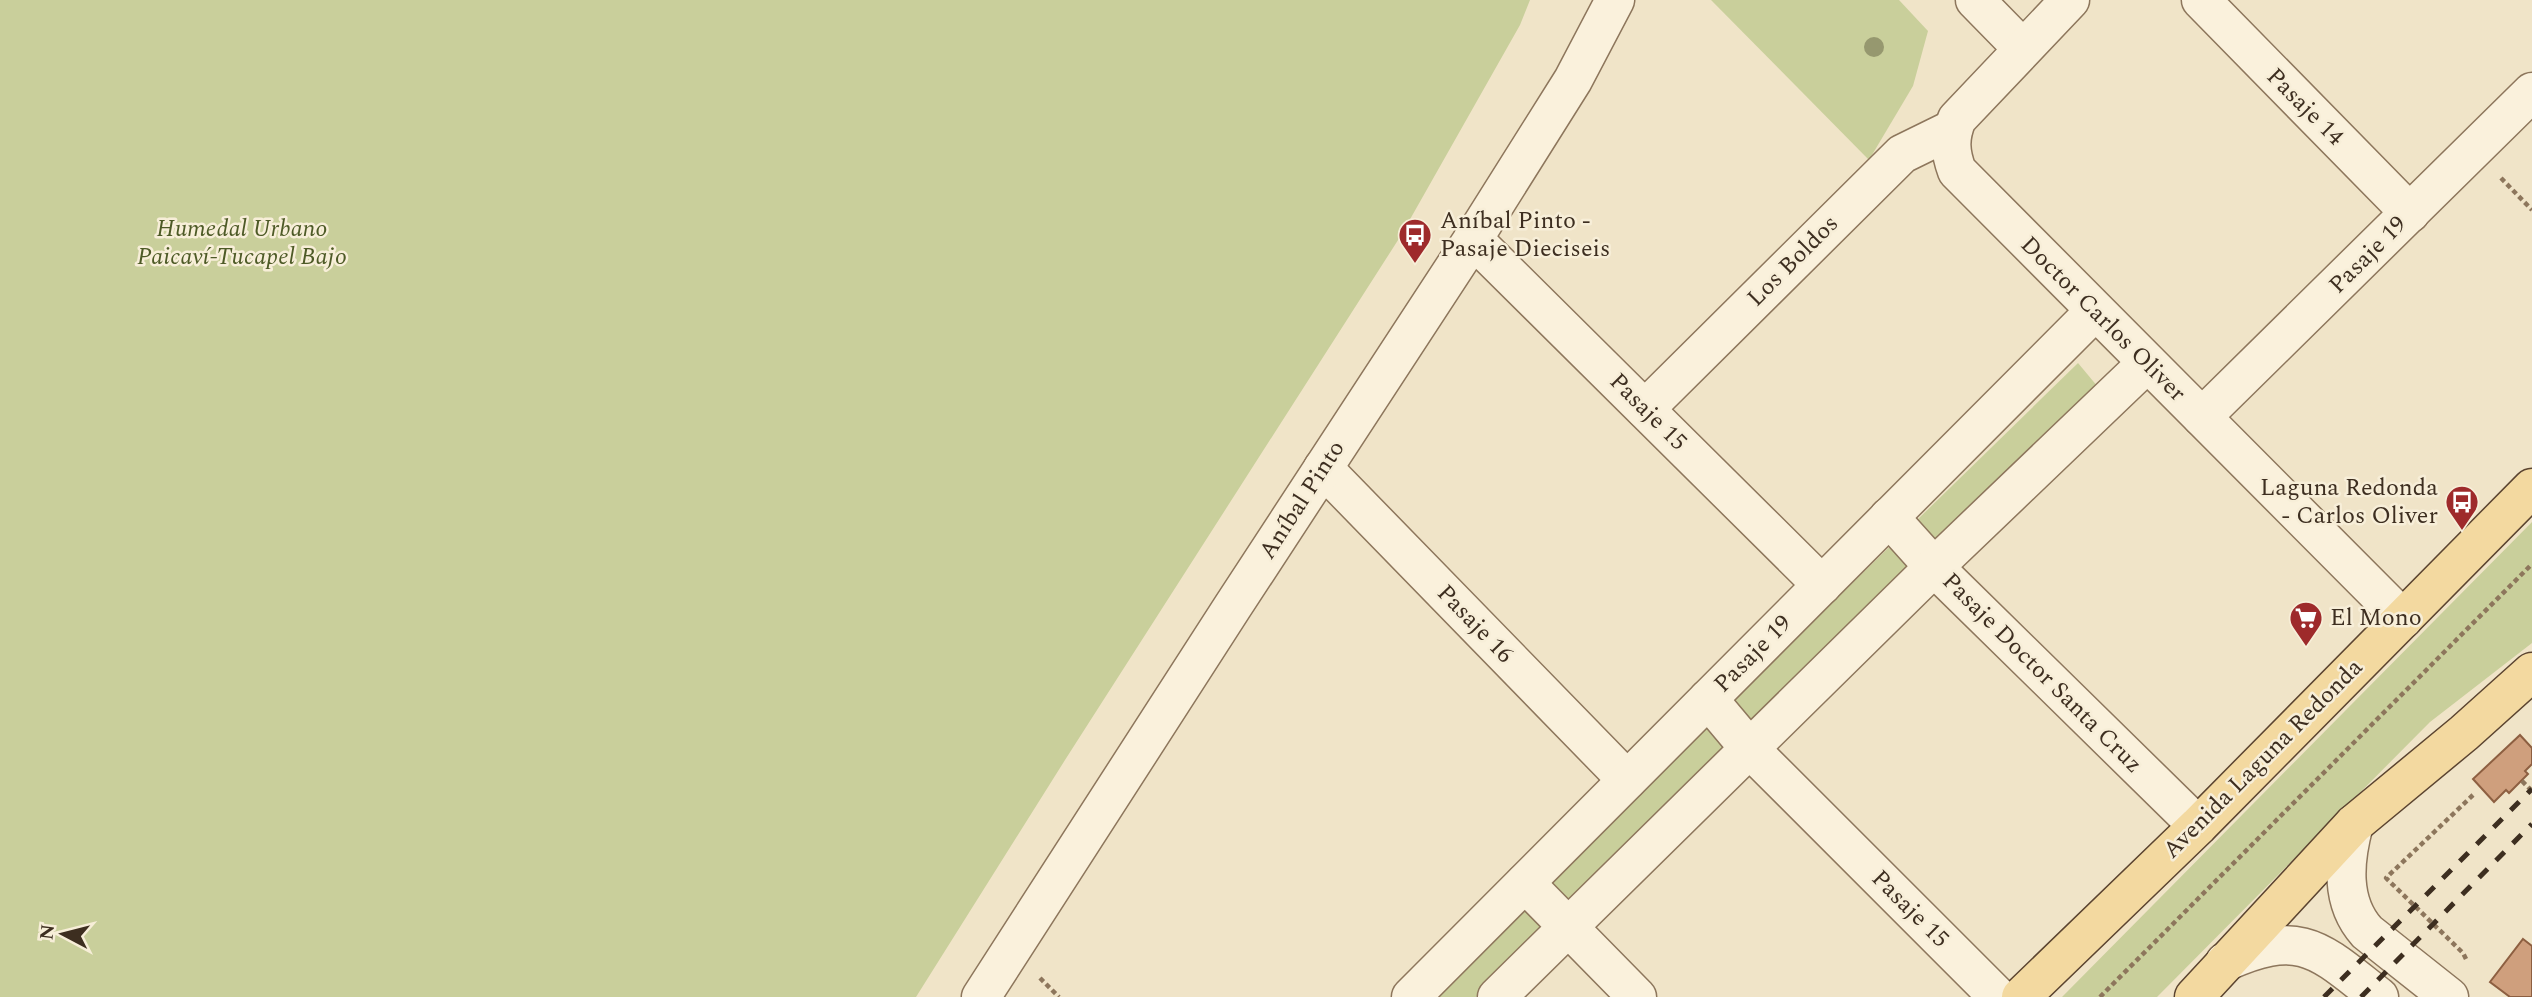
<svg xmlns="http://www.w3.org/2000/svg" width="2532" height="997" viewBox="0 0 2532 997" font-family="Spectral,serif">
<rect width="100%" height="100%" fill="#f0e4c8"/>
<g fill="#c9cf9b">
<polygon points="0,0 1530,0 1520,25 1400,237 1065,760 916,997 0,997"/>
<polygon points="1711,0 1899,0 1928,31 1913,86 1869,160"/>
<polygon points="2078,363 2098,387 1476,997 1428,997"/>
<polygon points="2532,522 2532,643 2430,722 2157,997 2062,997"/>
</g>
<g fill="#cf9f7d" stroke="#8d5f41" stroke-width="2">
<polygon points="2520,735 2532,748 2532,764 2525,771 2528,774 2509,793 2506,790 2494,802 2473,779"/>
<polygon points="2523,939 2532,946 2532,997 2510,997 2490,982"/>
</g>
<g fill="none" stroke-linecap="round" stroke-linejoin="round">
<defs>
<g id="minor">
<polyline points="1975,0 2022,48"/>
<path d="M2070 0 1957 119C1949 138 1950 152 1957 171L2403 619"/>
<polyline points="2201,0 2410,213"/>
<polyline points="1473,239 1822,585"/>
<polyline points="1645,409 1902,154 1953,129"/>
<polyline points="2202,417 2532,92"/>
<polyline points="1323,468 1627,780"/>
<polyline points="1889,517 1934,567 2198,826"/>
<polyline points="1708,699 1750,749 1998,997"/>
<path d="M2354 824C2344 861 2340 902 2367 932L2449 997"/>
<polyline points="1525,883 1637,997"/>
<path d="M2225 962C2302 927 2320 951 2379 997"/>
<polyline points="981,997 1233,606 1473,239 1573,80 1615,0"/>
<polyline points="1411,997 2095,311"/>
<polyline points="1497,997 1934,567 2147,363"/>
</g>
<g id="major">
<polyline points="2021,997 2198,826 2532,488"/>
<polyline points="2194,997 2354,824 2464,733 2532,672"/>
</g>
</defs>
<use href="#minor" stroke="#8d765c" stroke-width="41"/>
<use href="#major" stroke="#5b4430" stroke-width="41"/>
<g stroke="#8d765c" stroke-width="4.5" stroke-dasharray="5 3.5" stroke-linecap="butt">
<polyline points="2501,178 2532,210"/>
<polyline points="2522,781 2532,791"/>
<polyline points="2466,959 2463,953 2386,878 2473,795"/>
<polyline points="1040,978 1059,997"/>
<polyline points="2100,997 2532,564"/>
</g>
<use href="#minor" stroke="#faf1dc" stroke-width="38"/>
<use href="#major" stroke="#f3d9a0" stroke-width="38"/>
<g stroke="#3d2e20" stroke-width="5" stroke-dasharray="12 12" stroke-linecap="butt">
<polyline points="2324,997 2532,789"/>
<polyline points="2361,997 2532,824"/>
</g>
</g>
<circle fill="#96986f" cx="1874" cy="47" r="10"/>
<defs>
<symbol id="bus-pin" viewBox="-11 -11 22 30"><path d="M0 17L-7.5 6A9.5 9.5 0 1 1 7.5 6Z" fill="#9e2a2b" stroke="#f7eed8"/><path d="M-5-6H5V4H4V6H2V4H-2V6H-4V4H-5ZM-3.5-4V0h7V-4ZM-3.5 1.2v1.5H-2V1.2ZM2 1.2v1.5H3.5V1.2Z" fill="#fff"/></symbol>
<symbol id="supermarket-pin" viewBox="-11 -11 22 30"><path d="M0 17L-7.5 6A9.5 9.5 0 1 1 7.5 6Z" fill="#9e2a2b" stroke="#f7eed8"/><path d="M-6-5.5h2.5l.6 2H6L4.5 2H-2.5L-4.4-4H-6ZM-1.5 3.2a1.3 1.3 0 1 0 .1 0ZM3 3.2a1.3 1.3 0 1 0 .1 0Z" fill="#fff"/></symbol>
</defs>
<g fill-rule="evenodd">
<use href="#bus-pin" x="1396" y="216" width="38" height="52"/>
<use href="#bus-pin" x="2443" y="483" width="38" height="52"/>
<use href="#supermarket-pin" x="2287" y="599" width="38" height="52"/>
</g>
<g text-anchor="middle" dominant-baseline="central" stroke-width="5" stroke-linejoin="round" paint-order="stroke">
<g font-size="24" fill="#3d2e20" stroke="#f7eed8">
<text transform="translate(2305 107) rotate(45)">Pasaje 14</text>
<text transform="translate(2368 255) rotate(-45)">Pasaje 19</text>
<text transform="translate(1793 261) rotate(-45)">Los Boldos</text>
<text transform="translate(2103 319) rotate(45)">Doctor Carlos Oliver</text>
<text transform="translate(1648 412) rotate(45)">Pasaje 15</text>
<text transform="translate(1302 500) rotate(-57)">Aníbal Pinto</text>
<text transform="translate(1475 624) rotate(46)">Pasaje 16</text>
<text transform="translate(1753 654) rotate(-45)">Pasaje 19</text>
<text transform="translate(2042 673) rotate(45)">Pasaje Doctor Santa Cruz</text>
<text transform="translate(2263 759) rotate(-45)">Avenida Laguna Redonda</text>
<text transform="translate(1910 909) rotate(45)">Pasaje 15</text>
</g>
<g font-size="24" fill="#3d2e20" stroke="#f7eed8" text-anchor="start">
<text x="1440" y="221">Aníbal Pinto -<tspan x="1440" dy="28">Pasaje Dieciseis</tspan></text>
<text x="2438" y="488" text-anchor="end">Laguna Redonda<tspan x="2438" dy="28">- Carlos Oliver</tspan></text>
<text x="2330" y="618">El Mono</text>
</g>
<g font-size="24" font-style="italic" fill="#4d5a26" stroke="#f7eed8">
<text x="242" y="229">Humedal Urbano<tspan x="242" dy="28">Paicaví-Tucapel Bajo</tspan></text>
</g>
</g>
<g transform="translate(63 934) rotate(277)" stroke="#f7eed8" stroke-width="5" paint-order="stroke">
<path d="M0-5L12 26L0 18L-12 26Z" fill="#3d2e20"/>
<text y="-10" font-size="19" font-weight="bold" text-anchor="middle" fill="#3d2e20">N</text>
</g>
</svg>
